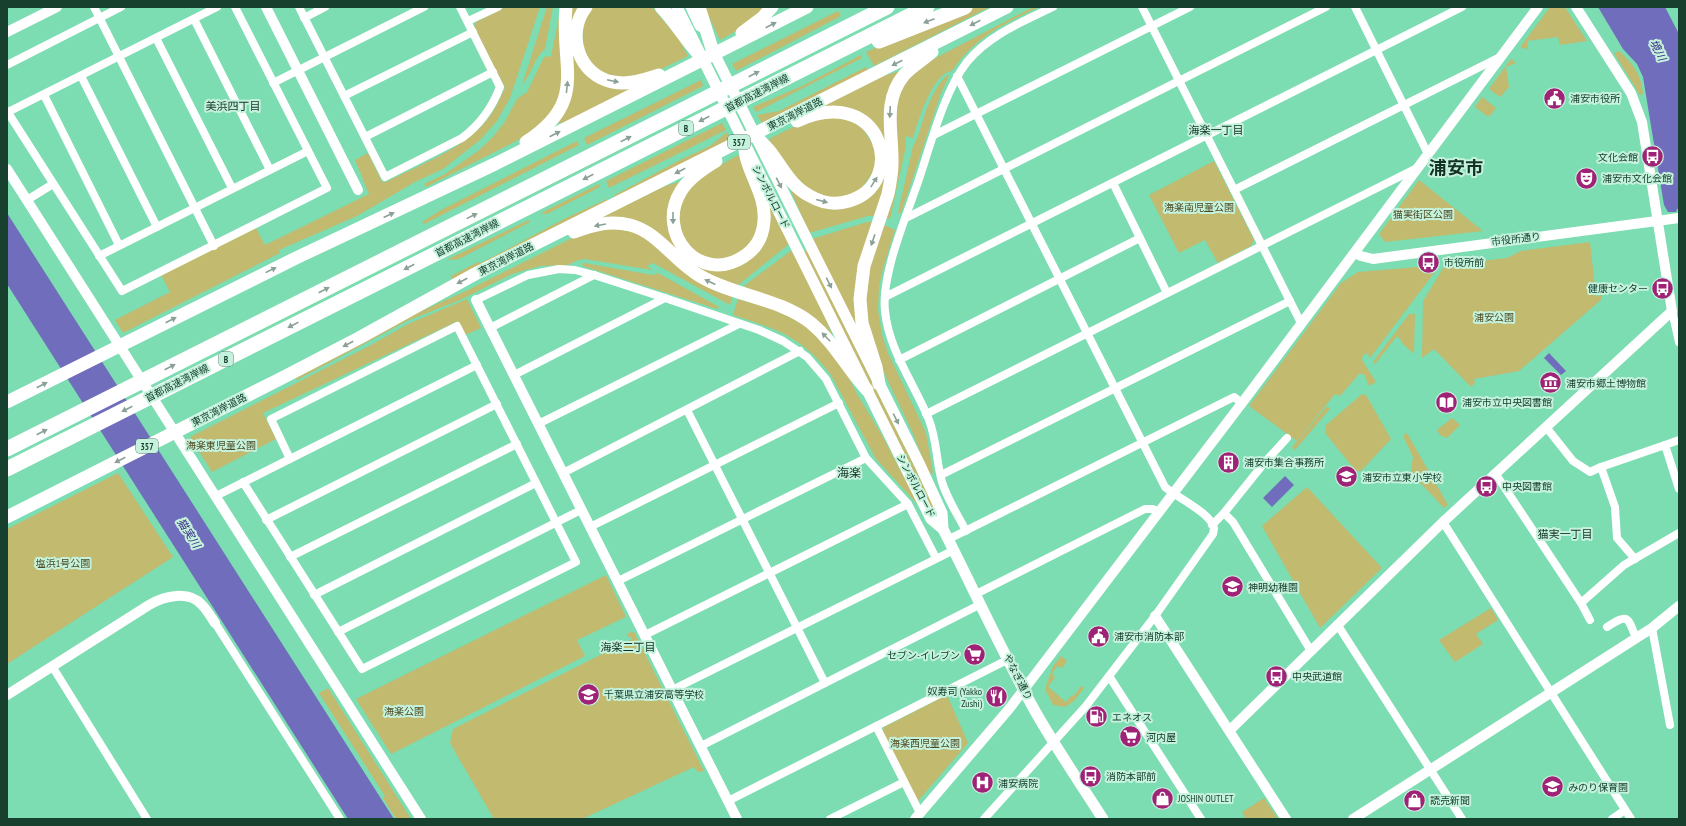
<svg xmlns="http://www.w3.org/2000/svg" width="1686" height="826" viewBox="0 0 1686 826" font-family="'PT Sans Narrow','Noto Sans JP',sans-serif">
<rect width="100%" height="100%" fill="#7cdcb2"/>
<g fill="#c1ba6f">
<path d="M506 7H540L510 98 497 121 480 140 443 169 415 182 357 216 279 250 280 253 123 333 115 320 170 292 161 275 256 228 265 245 369 194 355 160 368 153 382 182H386C417 166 463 149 485 122 494 112 499 100 505 88L474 27 476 22Z"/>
<path d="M547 7H553L545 49C534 57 532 74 522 85Z"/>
<polygon points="561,7 564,84 556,110 532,133 426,187 424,184 445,174 478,151 492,138 504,123 517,99 527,92 544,57 551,56"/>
<polygon points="570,7 581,7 580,65 640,86 569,121 555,124 564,113"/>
<polygon points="592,7 652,7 679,39 688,56 649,75 614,78 594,68 583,54 582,22"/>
<polygon points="704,7 768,7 751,23 720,40"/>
<polygon points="975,7 990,7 874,66 866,52 897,38"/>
<path d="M1033 7H1039C1004 24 975 37 952 71 933 72 918 121 913 138L905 136 906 146 890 219H885L893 116 904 82 926 63Z"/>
<polygon points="1550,7 1565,7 1587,41 1560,45 1558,37 1527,41 1528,49 1522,48 1521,46"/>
<polygon points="838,11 841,16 736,71 732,64"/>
<path d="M1619 51C1633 64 1641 74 1643 94L1640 95 1614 53Z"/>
<polygon points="861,55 862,58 756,112 753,107 802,86"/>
<polygon points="1511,59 1516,63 1506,67 1509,87 1500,97 1489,89"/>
<polygon points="866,67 868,71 763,124 757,115 779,111"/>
<polygon points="903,70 897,78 889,165 877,216 868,216 809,233 791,191 792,190 814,204 874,191 878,131 815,109 880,77"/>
<path d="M947 75 949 76 941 93 901 213H898L913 146C918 138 920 129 923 120 927 105 936 86 947 75Z"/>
<polygon points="701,80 703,86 587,145 584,138"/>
<polygon points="1482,97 1496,108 1490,116 1487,116 1475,107"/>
<polygon points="841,117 862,127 876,149 875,170 858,193 830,199 805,188 774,150 769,139 789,129 813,120"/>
<polygon points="722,123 726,130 609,188 606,181"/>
<polygon points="727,132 731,140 615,199 613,196 680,160 710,146"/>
<polygon points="577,141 579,145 424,224 422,222 441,210"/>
<path d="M738 155C750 181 768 212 753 240 750 246 735 255 730 260L700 258 681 238 678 210 687 191 707 173Z"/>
<polygon points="1214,161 1254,240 1251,246 1218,263 1205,240 1179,253 1149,195"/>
<polygon points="686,180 674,197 678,249 732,268 747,261 768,202 789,244 737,286 713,279 652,231 598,219 665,186"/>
<polygon points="1419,180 1483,231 1385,242 1379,234"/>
<polygon points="599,184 600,187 547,214 541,213"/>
<polygon points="607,199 608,202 453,280 451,276 478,262 481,263 566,218"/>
<polygon points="529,220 530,222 459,259 450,260 448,259"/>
<polygon points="867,222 875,222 858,330 812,239"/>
<polygon points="882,224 895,230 883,268 879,287 878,310 882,335 888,353 926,433 933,473 929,474 912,431 875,354 865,322 867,271"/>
<polygon points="616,228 640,234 733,295 730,305 653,263 647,266 652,270 584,259 576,261 568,265 540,266 512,274 460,300 407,321 297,380 295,378 419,312 466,291 572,238 597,230"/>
<polygon points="1590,242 1596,296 1601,295 1602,299 1519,371 1474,379 1475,383 1471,387 1434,349 1422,358 1423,301 1445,265 1507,258 1521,251"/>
<polygon points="792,250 824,314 833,337 743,290 745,285"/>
<polygon points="807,250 935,508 931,510 803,252"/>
<polygon points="584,263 653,275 658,273 719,307 717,309 583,266 582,264"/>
<polygon points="1440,265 1370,358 1367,353 1363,355 1362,360 1376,382 1369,386 1364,374 1359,374 1340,396 1335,394 1297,441 1249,406 1341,283 1358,272"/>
<polygon points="467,299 481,328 465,335 458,321 263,413 276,439 212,472 190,437 371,345 408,324"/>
<path d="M738 299 777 310 806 325 842 364 857 394 883 437 919 506 876 459 831 375C801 336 778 330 733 315Z"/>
<polygon points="1409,314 1415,314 1414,354 1401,342 1402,341 1397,336 1375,364 1373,362"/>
<polygon points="1362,394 1366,395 1391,439 1361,471 1356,471 1325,433 1326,425"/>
<polygon points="1327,406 1330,409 1295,450 1292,447"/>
<polygon points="1452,418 1460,425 1447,438 1440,435 1437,430"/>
<polygon points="1407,433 1448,505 1444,508 1413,475 1411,470 1413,457 1403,436"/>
<polygon points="118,473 173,557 7,664 7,529"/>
<polygon points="1307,487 1382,568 1320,628 1262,526"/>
<polygon points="606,575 626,617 577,640 585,656 391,754 356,699"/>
<polygon points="1491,608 1498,620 1476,634 1483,644 1455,662 1439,640"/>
<polygon points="631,632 634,632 704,771 698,772 694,767 582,819 494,819 450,743 453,729 632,639 631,637 628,637 627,634"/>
<polygon points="1061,656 1067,661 1062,668 1057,666 1052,674 1055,677 1048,687 1066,702 1072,695 1074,696 1081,686 1084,688 1074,701 1065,707 1053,705 1045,689 1053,666"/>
<polygon points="328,688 411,819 396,819 383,798 385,796 319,693"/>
<polygon points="947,695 968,743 918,801 883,732 884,727"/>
<polygon points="1264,798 1278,819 1243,819 1245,817 1242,812"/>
</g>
<g fill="#706dbc">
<polygon points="1598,7 1665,7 1679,34 1679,208 1677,209 1676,212 1668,212 1664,205 1643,77 1637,64 1623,49"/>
<polygon points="7,213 394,819 348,819 7,284"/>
<polygon points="1549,353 1566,371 1561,375 1544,358"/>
<polygon points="1285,476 1294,485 1272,507 1263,498"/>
</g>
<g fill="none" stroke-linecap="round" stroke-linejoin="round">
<g stroke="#fff" stroke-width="8">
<polyline points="94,7 214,246"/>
<path d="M299 7 385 177 462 138C481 124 492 108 500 87L460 7"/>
<polyline points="1142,7 1301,323"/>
<polyline points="1355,7 1428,154"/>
<polyline points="304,18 325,7"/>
<polyline points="194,19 270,170"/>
<polyline points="468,21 498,7"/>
<polyline points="156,38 232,188"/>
<polyline points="7,65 121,7"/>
<polyline points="81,76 157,227"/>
<path d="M957 76 1165 487C1176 497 1211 513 1214 528 1214 528 1213 534 1213 534L1155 616 1086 706 984 819"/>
<polyline points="273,83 424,7"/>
<polyline points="44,95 119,245"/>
<polyline points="344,96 473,32"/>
<polyline points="7,111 122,291 327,188 235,7"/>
<polyline points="8,112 217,7"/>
<polyline points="934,135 1190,7"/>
<polyline points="365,137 493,72"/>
<polyline points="1113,183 1167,293"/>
<polyline points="1234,190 1500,57"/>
<polyline points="27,200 53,184"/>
<polyline points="906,218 1326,7"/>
<polyline points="99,256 308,151"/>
<polyline points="885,297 1462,7"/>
<polyline points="476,300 528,275 559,269 575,270 594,275 665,298 759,330 783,341 807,357 826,379 866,458 908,504 936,558"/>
<polyline points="1672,311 1679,342"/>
<polyline points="490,328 594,275"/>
<polyline points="899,360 1140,238"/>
<polyline points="514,375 665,298"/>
<polyline points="687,410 825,683"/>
<polyline points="926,414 1417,168"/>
<polyline points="538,424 739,324"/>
<polyline points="1546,427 1573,461 1590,472 1601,467 1615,507 1617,538 1635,559"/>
<polyline points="1665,445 1679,440"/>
<polyline points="1601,467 1665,445 1679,489"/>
<polyline points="563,473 800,351"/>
<polyline points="1495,473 1581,603"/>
<polyline points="941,475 1290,301"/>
<polyline points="243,482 362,669 576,562 457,326 271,419 290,459"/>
<polyline points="216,496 477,365"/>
<polyline points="1224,513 1265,462 1287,438"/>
<polyline points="266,520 497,404"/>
<polyline points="1443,522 1631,819"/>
<polyline points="1212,525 1224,513 1233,522 1311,651"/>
<polyline points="590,527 839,403"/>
<path d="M966 531C958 515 947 499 942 482 936 461 937 440 929 420 914 383 889 351 885 311 881 275 906 217 918 182 930 147 944 91 967 62 989 35 1022 22 1053 7"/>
<polyline points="949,539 1234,397 1242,403"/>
<polyline points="290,557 517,444"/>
<polyline points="618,581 866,458"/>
<polyline points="976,594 1145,509 1153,509 1158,512"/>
<polyline points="314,595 536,483"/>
<polyline points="1590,620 1581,603 1624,565 1679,533"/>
<polyline points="215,623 340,819"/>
<polyline points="1337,624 1462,819"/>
<path d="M1607 627C1628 614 1627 615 1636 638"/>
<polyline points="1652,628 1670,725"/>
<polyline points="338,632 581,510"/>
<polyline points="645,635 908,504"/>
<polyline points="52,666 147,819"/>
<polyline points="1109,676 1201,819"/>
<polyline points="672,690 954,550"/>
<polyline points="876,726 920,813"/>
<polyline points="701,746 981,604"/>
<polyline points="728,801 1009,659"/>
<polyline points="830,819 904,782"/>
<polyline points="1612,819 1625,810"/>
</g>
<g stroke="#fff" stroke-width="10">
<polyline points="266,7 358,190"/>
<polyline points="7,32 57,7"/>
<polyline points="7,169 421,819"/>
<polyline points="1355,253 1361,256 1373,259 1679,218"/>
<polyline points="476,300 737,819"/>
<polyline points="1155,616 1286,819"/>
<path d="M7 695 149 605C164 596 189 590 202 605 207 610 211 617 215 623"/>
<polyline points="1230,730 1443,522 1672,311 1642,122 1631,93 1576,7"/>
<polyline points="915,819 1009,709 1242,403 1538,7"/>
<polyline points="1353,819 1652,628 1679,606"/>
</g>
<g stroke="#fff" stroke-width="11">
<polyline points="677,7 931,519 943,529"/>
<polyline points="691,7 700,26"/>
<path d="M711 47 920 465 942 513 943 529C974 590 1002 652 1035 711 1056 748 1080 783 1103 819"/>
</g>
<g stroke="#fff" stroke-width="13">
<path d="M586 7C565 34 579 76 613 82 629 85 644 80 659 75"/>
<path d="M661 7C676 23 687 42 702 58"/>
<polyline points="699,7 713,52"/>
<polyline points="742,33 762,18 772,7"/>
<path d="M755 136C760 140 764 145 768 149 782 166 790 186 810 196 822 203 836 205 849 201 908 184 884 82 797 121"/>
<path d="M526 142C589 101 560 68 566 7"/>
<path d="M716 161C703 169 689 178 681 191 655 233 699 285 743 257 756 249 763 236 764 221 766 198 753 181 747 160 745 154 745 148 744 142"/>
<path d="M574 232C592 225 610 220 630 225 658 232 674 261 700 276 734 296 779 298 811 323 834 342 847 368 867 390"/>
<path d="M879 384 876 367 862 323 860 299 864 266 888 194C890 184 892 174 892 164 893 133 882 101 904 75 912 66 923 60 932 52"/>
<polyline points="7,402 298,257 495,164 807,7"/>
<polyline points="7,517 280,379 359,338 475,274 1007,7"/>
</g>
<g stroke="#fff" stroke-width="15">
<polyline points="879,41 965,7"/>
<polyline points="7,449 887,7"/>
<polyline points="7,469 927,7"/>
</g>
</g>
<defs><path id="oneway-solid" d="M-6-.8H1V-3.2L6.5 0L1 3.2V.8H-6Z"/></defs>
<g fill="#8ba097">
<use href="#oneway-solid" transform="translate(929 21) rotate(159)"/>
<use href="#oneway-solid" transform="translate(975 23) rotate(153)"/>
<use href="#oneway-solid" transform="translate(771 25) rotate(-27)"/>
<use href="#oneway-solid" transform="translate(897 63) rotate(153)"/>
<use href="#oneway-solid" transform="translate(754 74) rotate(-27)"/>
<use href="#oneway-solid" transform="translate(613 81) rotate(12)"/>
<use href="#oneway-solid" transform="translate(567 87) rotate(-84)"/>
<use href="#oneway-solid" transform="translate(890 112) rotate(93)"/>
<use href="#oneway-solid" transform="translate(704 119) rotate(153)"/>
<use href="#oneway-solid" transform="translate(555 134) rotate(-27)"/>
<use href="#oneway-solid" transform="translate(626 139) rotate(-27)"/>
<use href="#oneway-solid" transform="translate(680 171) rotate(153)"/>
<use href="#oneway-solid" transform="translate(588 177) rotate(153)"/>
<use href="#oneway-solid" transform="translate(874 182) rotate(-58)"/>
<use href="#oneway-solid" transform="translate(779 183) rotate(63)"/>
<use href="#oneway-solid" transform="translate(822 201) rotate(15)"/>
<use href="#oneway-solid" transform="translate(389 215) rotate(-25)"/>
<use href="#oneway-solid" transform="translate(472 216) rotate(-26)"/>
<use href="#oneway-solid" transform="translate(673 218) rotate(90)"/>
<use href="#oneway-solid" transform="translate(600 225) rotate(170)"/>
<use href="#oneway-solid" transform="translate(873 240) rotate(109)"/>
<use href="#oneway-solid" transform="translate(409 267) rotate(153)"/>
<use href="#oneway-solid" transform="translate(271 270) rotate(-26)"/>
<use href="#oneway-solid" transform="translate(462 281) rotate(152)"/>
<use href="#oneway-solid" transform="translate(710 282) rotate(-155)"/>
<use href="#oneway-solid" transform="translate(829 283) rotate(63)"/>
<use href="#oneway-solid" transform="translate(324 290) rotate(-27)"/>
<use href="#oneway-solid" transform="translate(171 320) rotate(-27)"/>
<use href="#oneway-solid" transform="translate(293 325) rotate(153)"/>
<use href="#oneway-solid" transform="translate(826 337) rotate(-134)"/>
<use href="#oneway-solid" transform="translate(348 344) rotate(152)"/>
<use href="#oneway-solid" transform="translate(170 367) rotate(-27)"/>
<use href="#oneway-solid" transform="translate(42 385) rotate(-27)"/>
<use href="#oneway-solid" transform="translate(127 409) rotate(153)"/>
<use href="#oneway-solid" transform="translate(896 419) rotate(63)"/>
<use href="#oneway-solid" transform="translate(42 432) rotate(-27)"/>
<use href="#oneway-solid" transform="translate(120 460) rotate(153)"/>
</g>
<defs>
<symbol id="civic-disc" viewBox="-11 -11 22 22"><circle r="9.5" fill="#9f2277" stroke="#c5f2dc"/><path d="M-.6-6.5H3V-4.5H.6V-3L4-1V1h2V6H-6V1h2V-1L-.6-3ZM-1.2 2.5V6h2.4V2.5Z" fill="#fff"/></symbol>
<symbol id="bus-disc" viewBox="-11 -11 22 22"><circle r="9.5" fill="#9f2277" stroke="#c5f2dc"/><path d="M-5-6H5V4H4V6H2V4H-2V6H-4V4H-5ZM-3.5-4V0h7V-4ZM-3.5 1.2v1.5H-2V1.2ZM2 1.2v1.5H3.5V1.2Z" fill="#fff"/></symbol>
<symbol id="theatre-disc" viewBox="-11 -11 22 22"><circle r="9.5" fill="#9f2277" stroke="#c5f2dc"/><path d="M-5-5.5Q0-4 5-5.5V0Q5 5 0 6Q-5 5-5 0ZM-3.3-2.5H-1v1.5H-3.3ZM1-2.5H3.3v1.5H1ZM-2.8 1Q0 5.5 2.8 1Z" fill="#fff"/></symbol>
<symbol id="museum-disc" viewBox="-11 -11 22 22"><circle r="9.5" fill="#9f2277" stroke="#c5f2dc"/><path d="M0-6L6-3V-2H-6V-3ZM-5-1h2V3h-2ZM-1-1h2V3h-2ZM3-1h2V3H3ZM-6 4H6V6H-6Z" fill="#fff"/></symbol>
<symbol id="library-disc" viewBox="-11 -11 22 22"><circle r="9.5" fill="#9f2277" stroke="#c5f2dc"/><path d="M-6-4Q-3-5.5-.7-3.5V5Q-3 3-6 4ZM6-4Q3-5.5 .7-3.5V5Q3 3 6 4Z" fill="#fff"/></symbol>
<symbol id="building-disc" viewBox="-11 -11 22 22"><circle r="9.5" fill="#9f2277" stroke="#c5f2dc"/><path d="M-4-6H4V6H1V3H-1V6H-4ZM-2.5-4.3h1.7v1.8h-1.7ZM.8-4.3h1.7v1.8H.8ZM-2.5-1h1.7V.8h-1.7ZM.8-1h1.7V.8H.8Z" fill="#fff"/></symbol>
<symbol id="school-disc" viewBox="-11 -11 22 22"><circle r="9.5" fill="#9f2277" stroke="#c5f2dc"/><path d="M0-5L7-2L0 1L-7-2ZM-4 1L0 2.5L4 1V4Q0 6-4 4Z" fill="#fff"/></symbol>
<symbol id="supermarket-disc" viewBox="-11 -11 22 22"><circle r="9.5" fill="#9f2277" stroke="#c5f2dc"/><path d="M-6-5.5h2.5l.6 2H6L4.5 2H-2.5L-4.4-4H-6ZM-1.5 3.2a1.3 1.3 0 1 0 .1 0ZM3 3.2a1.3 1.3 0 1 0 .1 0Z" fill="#fff"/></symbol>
<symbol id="restaurant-disc" viewBox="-11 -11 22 22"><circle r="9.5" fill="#9f2277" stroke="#c5f2dc"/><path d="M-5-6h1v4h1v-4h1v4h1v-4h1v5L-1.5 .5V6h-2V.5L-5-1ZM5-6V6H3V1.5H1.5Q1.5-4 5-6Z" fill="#fff"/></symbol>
<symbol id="fuel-disc" viewBox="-11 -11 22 22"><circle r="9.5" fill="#9f2277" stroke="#c5f2dc"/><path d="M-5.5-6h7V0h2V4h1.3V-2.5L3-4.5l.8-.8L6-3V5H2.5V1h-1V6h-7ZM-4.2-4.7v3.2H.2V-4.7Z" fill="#fff"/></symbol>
<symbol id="hospital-disc" viewBox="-11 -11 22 22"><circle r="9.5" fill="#9f2277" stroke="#c5f2dc"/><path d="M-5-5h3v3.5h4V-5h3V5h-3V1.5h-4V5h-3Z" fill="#fff"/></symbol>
<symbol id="shop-disc" viewBox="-11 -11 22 22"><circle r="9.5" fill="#9f2277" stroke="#c5f2dc"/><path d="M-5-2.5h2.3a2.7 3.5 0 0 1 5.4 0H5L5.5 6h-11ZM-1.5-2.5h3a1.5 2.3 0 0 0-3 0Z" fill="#fff"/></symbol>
</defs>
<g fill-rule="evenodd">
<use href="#civic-disc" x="1542" y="86" width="25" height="25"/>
<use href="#bus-disc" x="1640" y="144" width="25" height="25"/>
<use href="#theatre-disc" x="1574" y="166" width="25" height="25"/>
<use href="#bus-disc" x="1416" y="250" width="25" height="25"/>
<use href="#bus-disc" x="1650" y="276" width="25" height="25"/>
<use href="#museum-disc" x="1538" y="370" width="25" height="25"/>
<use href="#library-disc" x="1434" y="390" width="25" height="25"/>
<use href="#building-disc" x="1216" y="450" width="25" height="25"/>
<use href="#school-disc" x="1334" y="464" width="25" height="25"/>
<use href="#bus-disc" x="1474" y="474" width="25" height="25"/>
<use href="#school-disc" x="1220" y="574" width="25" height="25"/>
<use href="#civic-disc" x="1086" y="624" width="25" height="25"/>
<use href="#supermarket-disc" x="962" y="642" width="25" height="25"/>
<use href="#bus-disc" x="1264" y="664" width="25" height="25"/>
<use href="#school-disc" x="576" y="682" width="25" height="25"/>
<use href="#restaurant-disc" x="984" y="684" width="25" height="25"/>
<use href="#fuel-disc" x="1084" y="704" width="25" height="25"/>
<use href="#supermarket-disc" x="1118" y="724" width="25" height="25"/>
<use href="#bus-disc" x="1078" y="764" width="25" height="25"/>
<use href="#hospital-disc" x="970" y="770" width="25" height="25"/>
<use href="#school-disc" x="1540" y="774" width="25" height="25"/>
<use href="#shop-disc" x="1150" y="786" width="25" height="25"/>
<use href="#shop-disc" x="1402" y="788" width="25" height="25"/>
</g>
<g text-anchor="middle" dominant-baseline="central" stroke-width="4" stroke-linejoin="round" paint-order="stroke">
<g fill="#c5f2dc" stroke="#4b7563" stroke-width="1">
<rect x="679" y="121" width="14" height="14" rx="3"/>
<rect x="728" y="135" width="22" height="14" rx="3"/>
<rect x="219" y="352" width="14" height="14" rx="3"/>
<rect x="136" y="439" width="22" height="14" rx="3"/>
</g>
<g font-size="9" font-weight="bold" fill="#17402f">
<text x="686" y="128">B</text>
<text x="739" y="142">357</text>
<text x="226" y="359">B</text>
<text x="147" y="446">357</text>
</g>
<g font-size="10" fill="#17402f" stroke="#c5f2dc">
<text transform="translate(757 93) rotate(-27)">首都高速湾岸線</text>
<text transform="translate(795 114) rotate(-27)">東京湾岸道路</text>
<text transform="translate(771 197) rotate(63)">シンボルロード</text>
<text transform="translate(467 238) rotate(-27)">首都高速湾岸線</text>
<text transform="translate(1516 239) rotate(-7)">市役所通り</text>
<text transform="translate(506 259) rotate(-27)">東京湾岸道路</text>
<text transform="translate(177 383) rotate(-27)">首都高速湾岸線</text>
<text transform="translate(219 410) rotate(-27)">東京湾岸道路</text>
<text transform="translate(916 486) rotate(62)">シンボルロード</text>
<text transform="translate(1018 677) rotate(63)">やなぎ通り</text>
</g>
<g font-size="10" fill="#17402f" stroke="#c5f2dc" text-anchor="start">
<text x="1570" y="98">浦安市役所</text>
<text x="1638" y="157" text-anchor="end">文化会館</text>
<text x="1602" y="178">浦安市文化会館</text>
<text x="1444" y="262">市役所前</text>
<text x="1648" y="288" text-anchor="end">健康センター</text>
<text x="1566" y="383">浦安市郷土博物館</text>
<text x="1462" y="402">浦安市立中央図書館</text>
<text x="1244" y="462">浦安市集合事務所</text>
<text x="1362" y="477">浦安市立東小学校</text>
<text x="1502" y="486">中央図書館</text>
<text x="1248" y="587">神明幼稚園</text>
<text x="1114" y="636">浦安市消防本部</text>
<text x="960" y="655" text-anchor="end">セブン-イレブン</text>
<text x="1292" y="676">中央武道館</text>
<text x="982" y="691" text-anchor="end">奴寿司 (Yakko<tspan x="982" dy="12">Zushi)</tspan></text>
<text x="604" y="694">千葉県立浦安高等学校</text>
<text x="1112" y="717">エネオス</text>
<text x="1146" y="737">河内屋</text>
<text x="1106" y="776">消防本部前</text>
<text x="998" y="783">浦安病院</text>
<text x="1568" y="787">みのり保育園</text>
<text x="1178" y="798">JOSHIN OUTLET</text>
<text x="1430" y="800">読売新聞</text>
</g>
<g font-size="10" fill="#4d4920" stroke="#c5f2dc">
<text x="1199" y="207">海楽南児童公園</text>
<text x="1423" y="214">猫実街区公園</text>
<text x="1494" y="317">浦安公園</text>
<text x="221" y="445">海楽東児童公園</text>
<text x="63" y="563">塩浜1号公園</text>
<text x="404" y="711">海楽公園</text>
<text x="925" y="743">海楽西児童公園</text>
</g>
<g font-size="11" font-style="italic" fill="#372685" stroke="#c5f2dc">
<text transform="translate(1658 50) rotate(64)">境川</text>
<text transform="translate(189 533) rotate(58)">猫実川</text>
</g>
<g font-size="11" fill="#133225" stroke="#c5f2dc">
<text x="233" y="106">美浜四丁目</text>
<text x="1216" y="130">海楽一丁目</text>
<text x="1565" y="534">猫実一丁目</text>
<text x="628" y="647">海楽二丁目</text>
</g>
<g font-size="12" fill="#133225" stroke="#c5f2dc">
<text x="849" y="472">海楽</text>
</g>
<g font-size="18" font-weight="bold" fill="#133225" stroke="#c5f2dc">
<text x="1456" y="167">浦安市</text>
</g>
</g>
<rect width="1686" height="826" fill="none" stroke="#17402f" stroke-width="16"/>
</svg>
